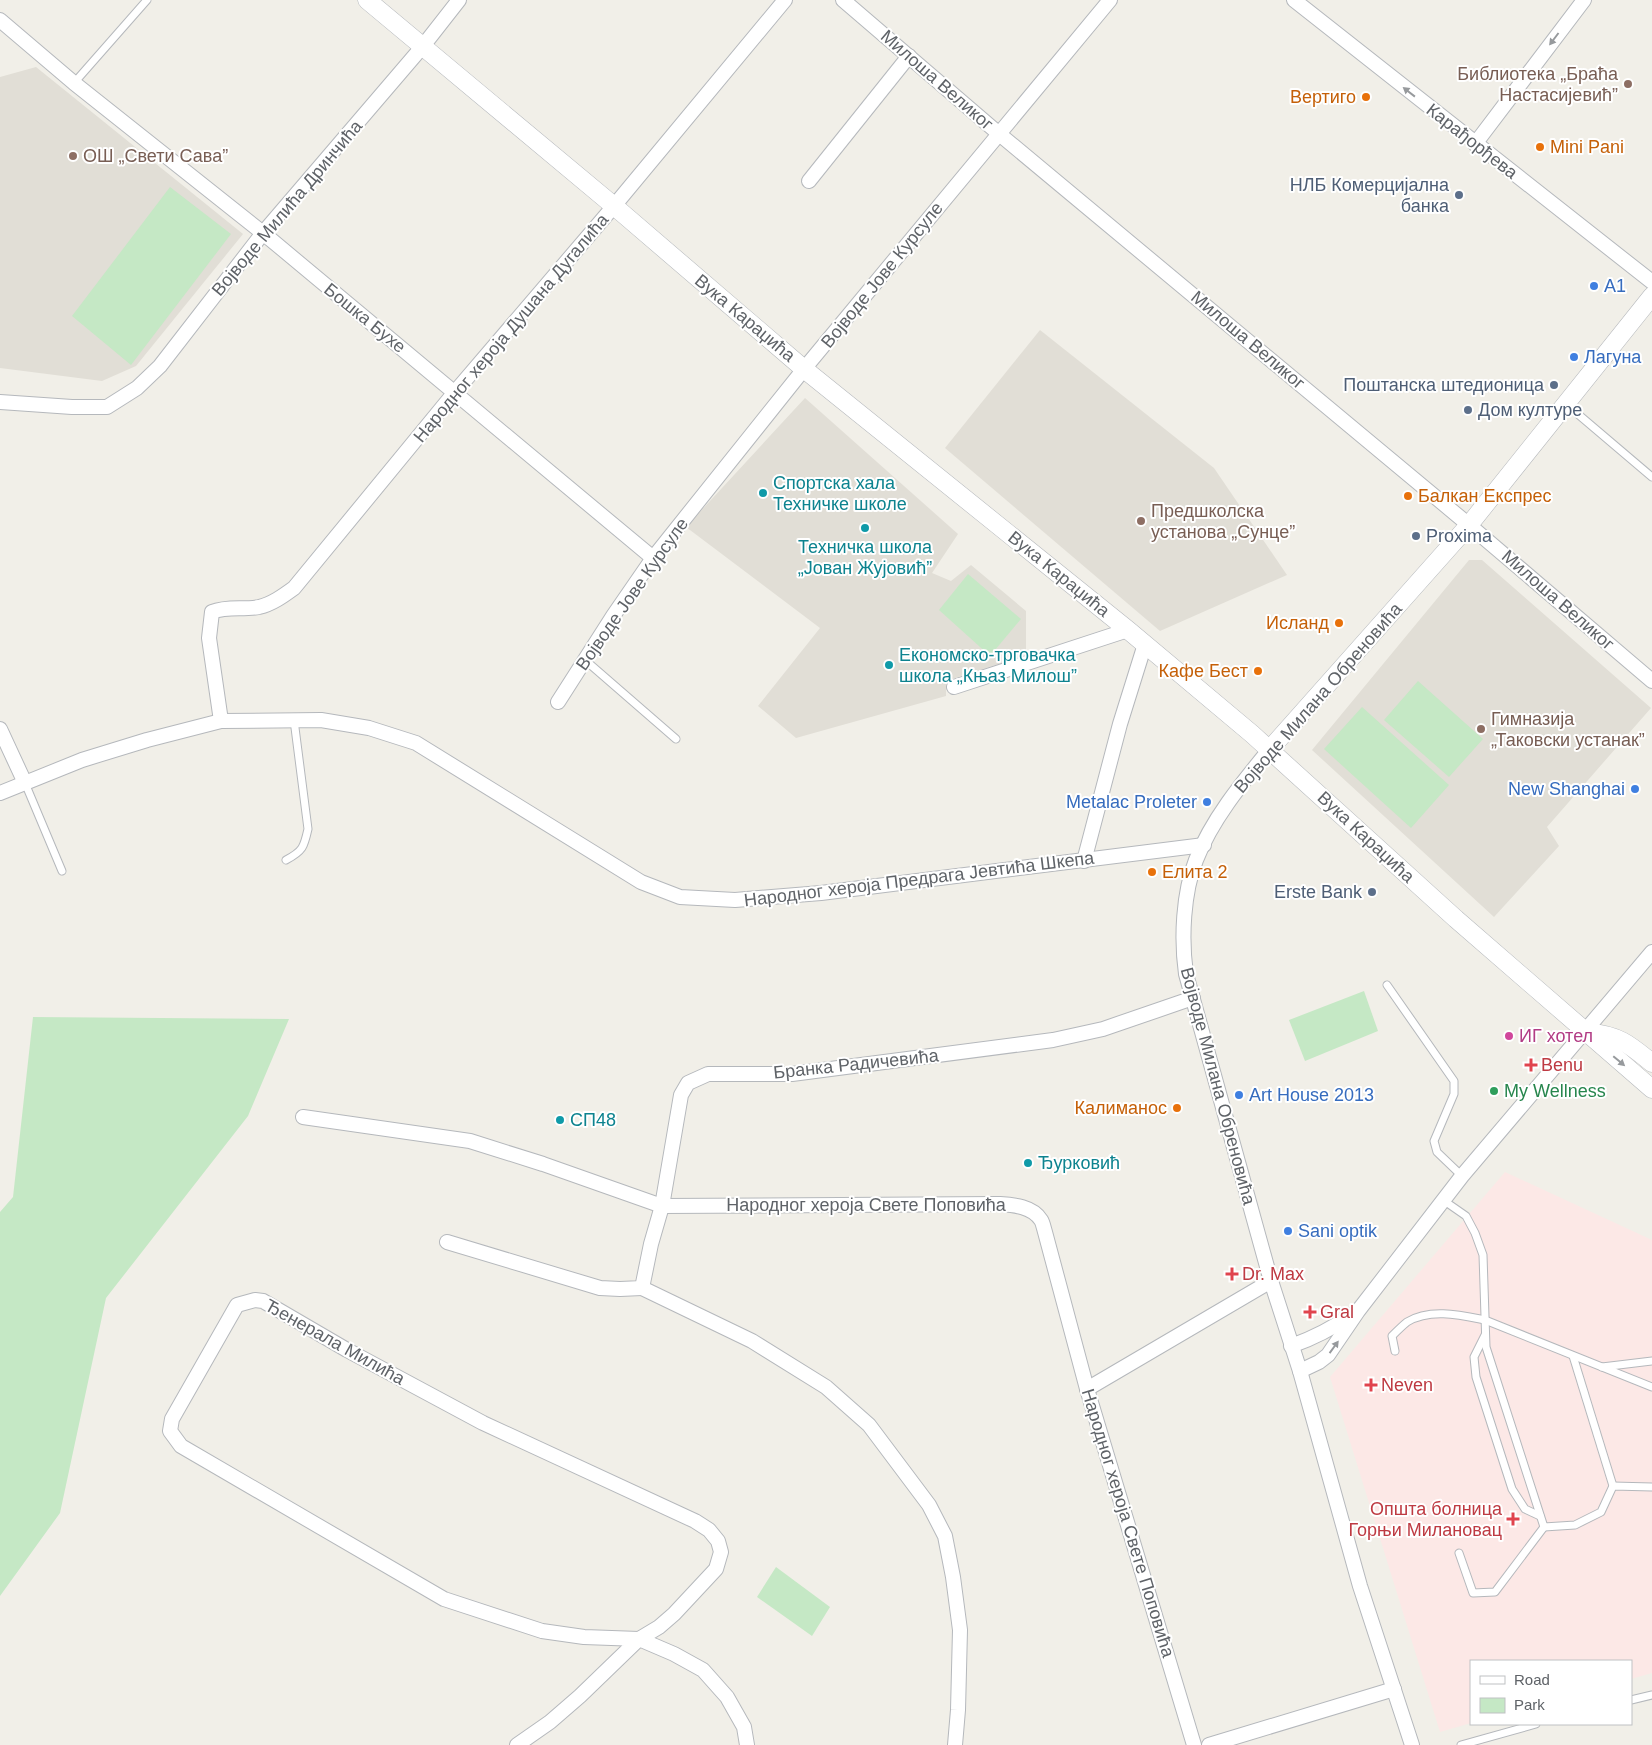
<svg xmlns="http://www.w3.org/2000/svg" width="1652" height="1745" viewBox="0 0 1652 1745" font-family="Helvetica,sans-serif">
<rect width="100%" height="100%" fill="#f1efe8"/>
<g fill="#e1ded6">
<polygon points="36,67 243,234 136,366 102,381 0,368 0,77"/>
<polygon points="1040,330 1214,468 1287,575 1160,631 945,448"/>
<polygon points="805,398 958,534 932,573 951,581 971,565 1026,611 1026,655 946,681 946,696 796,738 758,706 820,628 686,527"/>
<polygon points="1469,560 1482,560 1651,708 1547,827 1559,846 1494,917 1312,750"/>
</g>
<polygon fill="#fce8e6" points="1505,1172 1652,1240 1652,1673 1631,1679 1631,1661 1471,1661 1471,1723 1440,1732 1330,1377"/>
<g fill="#c5e8c5">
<polygon points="170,187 231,234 131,365 72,316"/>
<polygon points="968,574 1021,619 990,656 939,610"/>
<polygon points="1418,681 1483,739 1449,777 1384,720"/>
<polygon points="1362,707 1449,785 1411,828 1324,749"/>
<polygon points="1364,991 1378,1031 1305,1061 1289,1020"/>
<polygon points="33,1017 289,1019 248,1116 106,1298 60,1513 0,1596 0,1212 13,1197"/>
<polygon points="776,1567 830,1607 812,1636 757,1597"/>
</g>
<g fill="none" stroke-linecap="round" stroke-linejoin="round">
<defs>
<g id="service">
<polyline points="74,83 147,0"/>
<polyline points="1566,404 1652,477"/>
<polyline points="585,660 676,739"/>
<polyline points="25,783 62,871"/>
<path d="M286 860C303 851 304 847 308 829L294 720"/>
<polyline points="1387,985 1454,1081 1454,1094 1434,1141 1437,1152 1462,1176"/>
<polyline points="1443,1200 1466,1216 1475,1233 1483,1255 1486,1347 1544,1527 1575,1525 1601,1512 1613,1486 1652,1487"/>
<polyline points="1485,1335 1474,1357 1476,1377 1512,1489 1525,1509 1540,1516"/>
<path d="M1395 1351 1392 1336C1397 1331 1402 1326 1407 1322 1430 1308 1460 1315 1485 1320L1652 1387"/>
<polyline points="1573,1356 1613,1486"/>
<polyline points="1602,1367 1652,1361"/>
<polyline points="1459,1553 1473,1593 1495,1592 1544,1527"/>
<polyline points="1631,1700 1652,1695"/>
<polyline points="1461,1745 1536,1724"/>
</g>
<g id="minor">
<polyline points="843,0 998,133 1469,525 1652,681"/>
<polyline points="1294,0 1652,282"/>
<polyline points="0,20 74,83 263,233 653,558"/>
<polyline points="1475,144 1584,0"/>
<polyline points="809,181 909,56"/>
<polyline points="0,402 72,407 107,407 137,388 160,366 263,233 423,46 459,0"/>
<polyline points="954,687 1128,630"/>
<polyline points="558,702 613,616 653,558 804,369 1110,0"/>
<path d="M221 721 209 638 212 612C227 606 243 610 259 607 272 604 283 596 294 588L455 392 614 206 785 0"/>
<polyline points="0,729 25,783"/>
<path d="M1270 749C1242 783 1212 819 1196 860 1183 893 1181 939 1186 974L1271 1281 1300 1371 1360 1586 1412 1745"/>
<polyline points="0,793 82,760 147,740 221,721 321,720 369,728 416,743 641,882 680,897 735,900 821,893 1204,845"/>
<polyline points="1084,861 1120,724 1145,644"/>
<path d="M303 1117 470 1141 543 1164 662 1206 999 1204C1013 1205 1032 1206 1041 1220 1043 1223 1044 1229 1045 1232L1087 1389 1194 1745"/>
<polyline points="447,1242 600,1288 620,1289 642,1288 651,1244 662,1206 681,1095 688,1083 708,1074 792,1074 1053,1040 1103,1029 1193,998"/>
<polyline points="642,1288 752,1341 826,1387 869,1425 929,1505 945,1536 953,1577 960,1630 958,1710 955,1745"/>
<path d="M1291 1346C1314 1338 1333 1328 1353 1314"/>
<polyline points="1300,1371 1319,1362 1328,1355 1358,1311 1462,1176 1652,952"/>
<polyline points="1087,1389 1271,1281"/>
<polyline points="517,1745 550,1722 580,1696 639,1639 659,1627 674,1614 716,1569 721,1552 718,1541 709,1530 695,1521 483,1423 347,1350 263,1301 255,1300 237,1305 172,1419 170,1431 181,1446 444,1599 542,1631 584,1637 639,1639 674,1654 703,1670 727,1697 744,1727 747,1745"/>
<polyline points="1209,1745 1394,1689"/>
</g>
<g id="tertiary">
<polyline points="367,0 614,206 804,369 1128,630 1252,734 1456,919 1652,1089"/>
<polyline points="1270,749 1469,525 1652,296"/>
<path d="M1586 1032C1618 1035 1628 1043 1652 1063"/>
</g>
</defs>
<use href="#service" stroke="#b5b8bc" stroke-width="9"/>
<use href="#minor" stroke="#b5b8bc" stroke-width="16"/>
<use href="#tertiary" stroke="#b5b8bc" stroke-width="19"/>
<use href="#service" stroke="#fff" stroke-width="7"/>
<use href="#minor" stroke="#fff" stroke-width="14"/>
<use href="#tertiary" stroke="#fff" stroke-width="18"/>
</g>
<defs><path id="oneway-solid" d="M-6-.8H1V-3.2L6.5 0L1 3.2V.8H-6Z" transform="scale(1.25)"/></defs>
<g fill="#979a9d">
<use href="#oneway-solid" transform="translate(1554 39) rotate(127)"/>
<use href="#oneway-solid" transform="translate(1409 92) rotate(-142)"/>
<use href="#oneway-solid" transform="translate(1619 1061) rotate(40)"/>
<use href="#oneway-solid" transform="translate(1334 1347) rotate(-54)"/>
</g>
<g fill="#8d6e63" stroke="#fff" stroke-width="2">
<circle cx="1628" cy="84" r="5"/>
<circle cx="73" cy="156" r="5"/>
<circle cx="1141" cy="521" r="5"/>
<circle cx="1481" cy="729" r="5"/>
</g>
<g fill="#e8710a" stroke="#fff" stroke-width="2">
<circle cx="1366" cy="97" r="5"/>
<circle cx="1540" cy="147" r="5"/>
<circle cx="1408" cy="496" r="5"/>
<circle cx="1339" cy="623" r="5"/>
<circle cx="1258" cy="671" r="5"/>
<circle cx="1152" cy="872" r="5"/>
<circle cx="1177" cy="1108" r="5"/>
</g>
<g fill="#5c6f8a" stroke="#fff" stroke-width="2">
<circle cx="1459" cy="195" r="5"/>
<circle cx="1554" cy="385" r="5"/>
<circle cx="1468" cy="410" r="5"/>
<circle cx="1416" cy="536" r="5"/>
<circle cx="1372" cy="892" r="5"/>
</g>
<g fill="#3f7fe0" stroke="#fff" stroke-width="2">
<circle cx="1594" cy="286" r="5"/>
<circle cx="1574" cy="357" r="5"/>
<circle cx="1635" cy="789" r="5"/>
<circle cx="1207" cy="802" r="5"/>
<circle cx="1239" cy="1095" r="5"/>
<circle cx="1288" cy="1231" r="5"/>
</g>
<g fill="#0f9aa8" stroke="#fff" stroke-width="2">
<circle cx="763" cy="493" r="5"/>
<circle cx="865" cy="528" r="5"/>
<circle cx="889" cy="665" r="5"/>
<circle cx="560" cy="1120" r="5"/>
<circle cx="1028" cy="1163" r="5"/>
</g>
<circle fill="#d1479c" stroke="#fff" stroke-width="2" cx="1509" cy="1036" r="5"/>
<g fill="#e0444e" stroke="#fff" stroke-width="2">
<path d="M1528.5 1057.5h5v5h5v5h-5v5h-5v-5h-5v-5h5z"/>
<path d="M1229.5 1266.5h5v5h5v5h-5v5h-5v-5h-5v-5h5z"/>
<path d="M1307.5 1304.5h5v5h5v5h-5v5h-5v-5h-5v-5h5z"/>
<path d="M1368.5 1377.5h5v5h5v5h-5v5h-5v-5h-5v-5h5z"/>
<path d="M1510.5 1511.5h5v5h5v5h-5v5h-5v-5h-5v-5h5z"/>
</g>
<circle fill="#2e9e5b" stroke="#fff" stroke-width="2" cx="1494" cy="1091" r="5"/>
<g text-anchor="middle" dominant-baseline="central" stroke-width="4" stroke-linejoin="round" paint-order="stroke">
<g font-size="18" fill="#785e54" stroke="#fff" text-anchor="start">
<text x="1618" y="74" text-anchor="end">Библиотека „Браћа<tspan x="1618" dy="21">Настасијевић”</tspan></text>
<text x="83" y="156">ОШ „Свети Сава”</text>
<text x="1151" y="511">Предшколска<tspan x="1151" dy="21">установа „Сунце”</tspan></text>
<text x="1491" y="719">Гимназија<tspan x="1491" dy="21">„Таковски устанак”</tspan></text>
</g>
<g font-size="18" fill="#5f6368" stroke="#fff">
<text transform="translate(937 80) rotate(41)">Милоша Великог</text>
<text transform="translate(1472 141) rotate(38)">Карађорђева</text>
<text transform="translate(287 208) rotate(-50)">Војводе Милића Дринчића</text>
<text transform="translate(882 275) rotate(-51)">Војводе Јове Курсуле</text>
<text transform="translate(365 318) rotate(39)">Бошка Бухе</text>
<text transform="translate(745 318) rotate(40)">Вука Караџића</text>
<text transform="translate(511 328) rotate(-50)">Народног хероја Душана Дугалића</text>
<text transform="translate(1248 340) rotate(40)">Милоша Великог</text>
<text transform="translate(1059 574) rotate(39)">Вука Караџића</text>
<text transform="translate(632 594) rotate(-55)">Војводе Јове Курсуле</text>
<text transform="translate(1558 600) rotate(41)">Милоша Великог</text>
<text transform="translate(1318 698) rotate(-49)">Војводе Милана Обреновића</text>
<text transform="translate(1366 837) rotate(43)">Вука Караџића</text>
<text transform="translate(919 879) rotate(-7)">Народног хероја Предрага Јевтића Шкепа</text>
<text transform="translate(856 1064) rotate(-6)">Бранка Радичевића</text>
<text transform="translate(1218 1086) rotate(75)">Војводе Милана Обреновића</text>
<text x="866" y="1205">Народног хероја Свете Поповића</text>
<text transform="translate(335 1342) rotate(29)">Ђенерала Милића</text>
<text transform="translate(1128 1523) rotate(73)">Народног хероја Свете Поповића</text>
</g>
<g font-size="18" fill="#c56008" stroke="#fff" text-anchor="end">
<text x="1356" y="97">Вертиго</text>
<text x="1550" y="147" text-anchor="start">Mini Pani</text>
<text x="1418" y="496" text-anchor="start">Балкан Експрес</text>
<text x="1329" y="623">Исланд</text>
<text x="1248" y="671">Кафе Бест</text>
<text x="1162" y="872" text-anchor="start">Елита 2</text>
<text x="1167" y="1108">Калиманос</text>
</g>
<g font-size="18" fill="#4e5e75" stroke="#fff" text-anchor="end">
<text x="1449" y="185">НЛБ Комерцијална<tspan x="1449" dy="21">банка</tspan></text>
<text x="1544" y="385">Поштанска штедионица</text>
<text x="1478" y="410" text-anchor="start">Дом културе</text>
<text x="1426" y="536" text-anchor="start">Proxima</text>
<text x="1362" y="892">Erste Bank</text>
</g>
<g font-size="18" fill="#366cbe" stroke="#fff" text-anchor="start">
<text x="1604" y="286">A1</text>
<text x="1584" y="357">Лагуна</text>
<text x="1625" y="789" text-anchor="end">New Shanghai</text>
<text x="1197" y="802" text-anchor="end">Metalac Proleter</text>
<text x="1249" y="1095">Art House 2013</text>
<text x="1298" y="1231">Sani optik</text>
</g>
<g font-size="18" fill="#0d838f" stroke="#fff" text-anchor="start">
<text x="773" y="483">Спортска хала<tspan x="773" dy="21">Техничке школе</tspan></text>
<text x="865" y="547" text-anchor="middle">Техничка школа<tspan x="865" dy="21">„Јован Жујовић”</tspan></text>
<text x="899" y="655">Економско-трговачка<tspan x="899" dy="21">школа „Књаз Милош”</tspan></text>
<text x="570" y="1120">СП48</text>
<text x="1038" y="1163">Ђурковић</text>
</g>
<g font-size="18" fill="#b23c85" stroke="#fff" text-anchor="start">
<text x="1519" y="1036">ИГ хотел</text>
</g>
<g font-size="18" fill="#be3a42" stroke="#fff" text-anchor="start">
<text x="1541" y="1065">Benu</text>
<text x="1242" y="1274">Dr. Max</text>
<text x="1320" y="1312">Gral</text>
<text x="1381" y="1385">Neven</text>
<text x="1502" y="1509" text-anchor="end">Општа болница<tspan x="1502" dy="21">Горњи Милановац</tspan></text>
</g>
<g font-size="18" fill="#27864d" stroke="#fff" text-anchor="start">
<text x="1504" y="1091">My Wellness</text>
</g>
</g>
<rect x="1470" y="1660" width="162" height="65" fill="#ffffff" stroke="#bfc1c3"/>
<rect x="1480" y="1676" width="25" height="8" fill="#ffffff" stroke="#bfc1c3"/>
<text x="1514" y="1685" font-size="15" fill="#5f6368">Road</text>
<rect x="1480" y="1698" width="25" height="15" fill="#c5e8c5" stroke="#bfc1c3"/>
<text x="1514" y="1710" font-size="15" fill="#5f6368">Park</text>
</svg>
